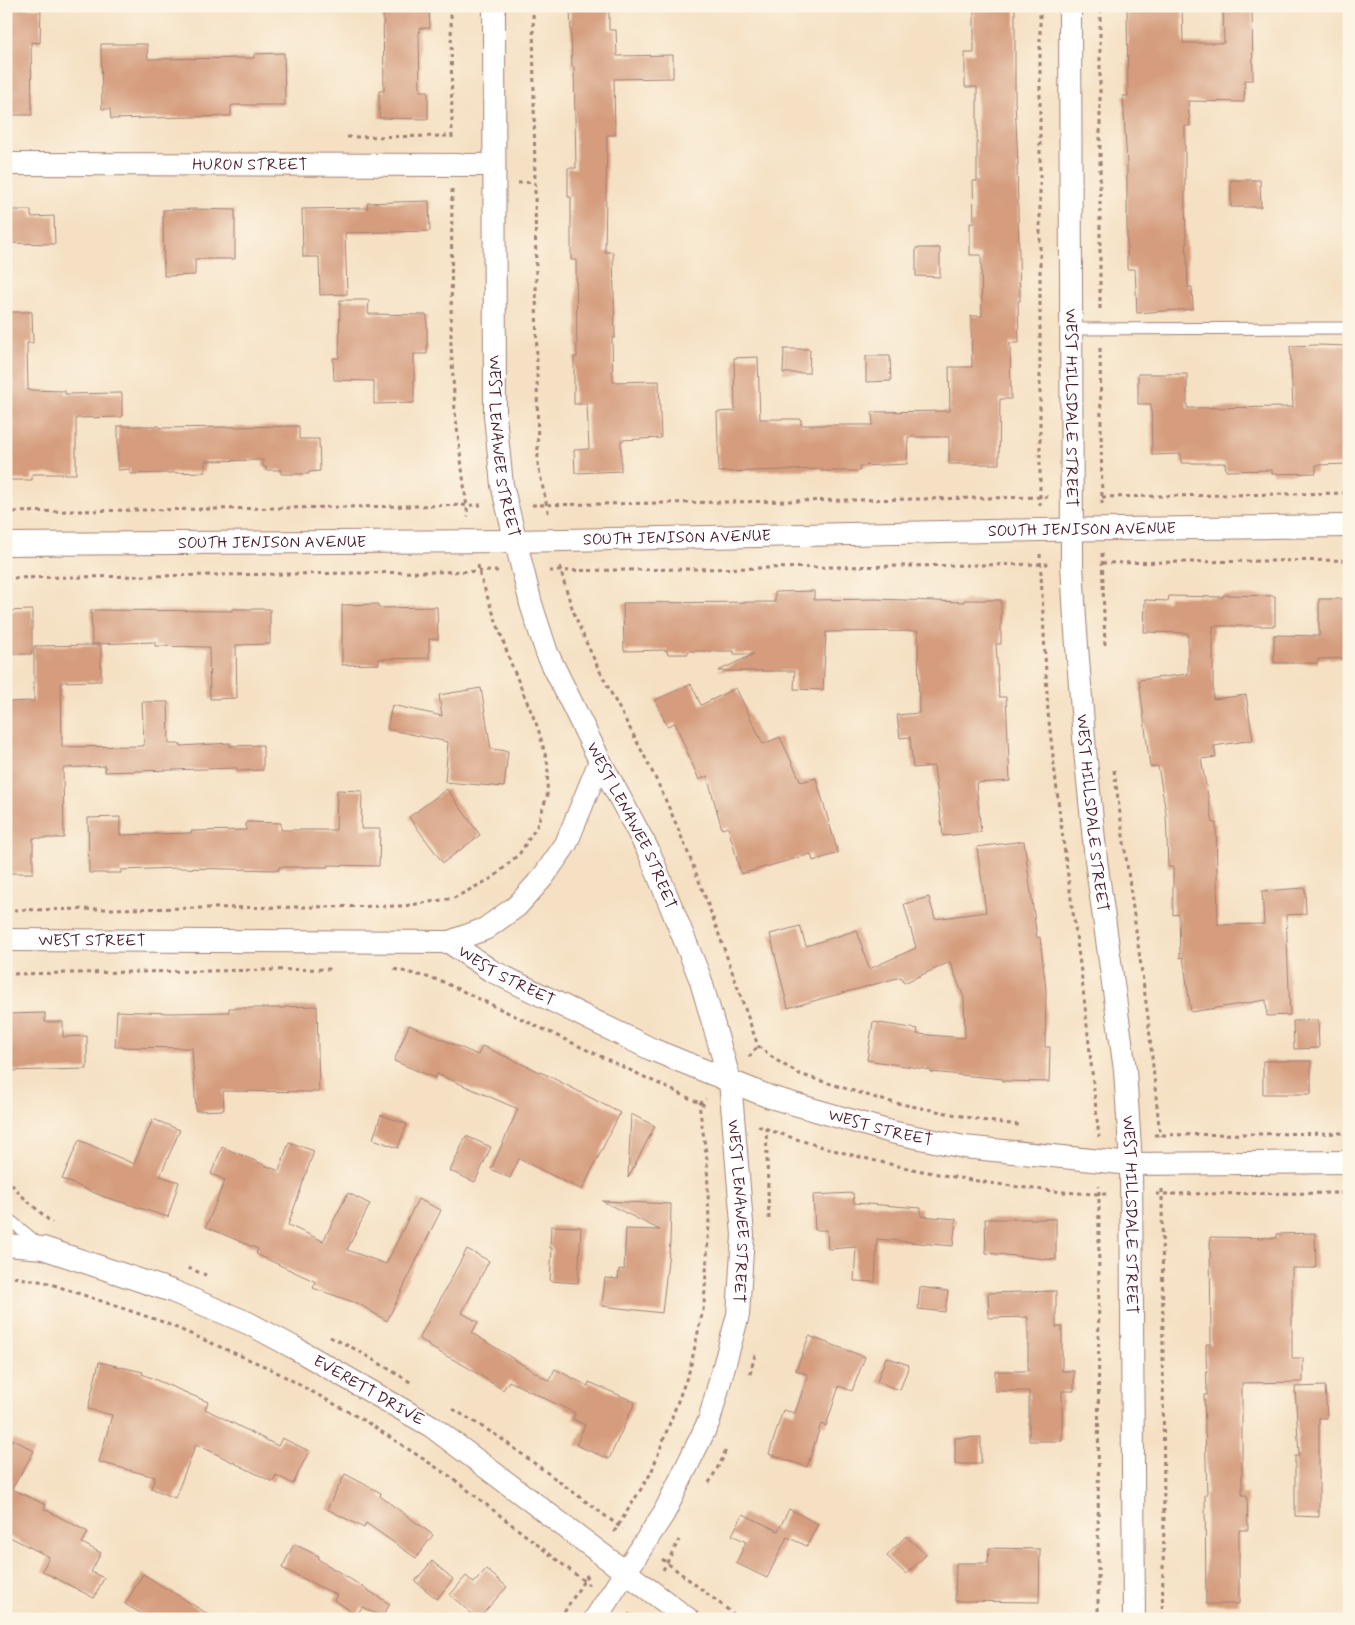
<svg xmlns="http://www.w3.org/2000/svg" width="1355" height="1625" viewBox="0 0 1355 1625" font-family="Mynerve,sans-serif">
<rect width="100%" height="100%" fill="#fcf5e5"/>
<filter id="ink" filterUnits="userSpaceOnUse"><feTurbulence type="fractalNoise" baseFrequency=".02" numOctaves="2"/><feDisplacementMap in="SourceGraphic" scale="10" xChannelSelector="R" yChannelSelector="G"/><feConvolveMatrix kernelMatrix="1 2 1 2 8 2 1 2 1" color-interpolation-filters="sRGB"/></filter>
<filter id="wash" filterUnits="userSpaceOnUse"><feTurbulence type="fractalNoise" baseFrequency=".0096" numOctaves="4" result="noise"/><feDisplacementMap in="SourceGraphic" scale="20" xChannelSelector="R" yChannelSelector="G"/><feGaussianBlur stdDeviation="1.12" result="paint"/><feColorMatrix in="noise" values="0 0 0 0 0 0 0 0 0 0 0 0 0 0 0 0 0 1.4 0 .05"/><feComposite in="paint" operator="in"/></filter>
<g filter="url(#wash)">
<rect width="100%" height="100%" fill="#f5e0c3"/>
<g id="blocks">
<g fill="#d59d7e">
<polygon points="383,6 429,6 430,28 420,28 419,34 420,91 428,91 428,119 379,118 379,91 384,91"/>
<polygon points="570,6 609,6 609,30 616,30 617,56 673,55 673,78 614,79 615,135 607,135 605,252 613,252 615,338 612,338 613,382 659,381 660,413 661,438 621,440 621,471 575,473 574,450 589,449 587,404 574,404 574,357 577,357 576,260 571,260 571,197 568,197 568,168 576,168 574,67 572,67"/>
<polygon points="974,6 1015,6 1015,101 1018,165 1017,165 1020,301 1018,301 1019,343 1010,343 1011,399 1000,399 999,464 949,464 949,437 908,437 907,464 860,466 860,471 822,471 822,469 719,472 717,412 735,411 734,358 758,357 760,419 801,419 801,425 873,425 872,412 950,411 949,367 972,367 971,316 982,316 981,255 970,255 970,223 974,223 973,181 977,181 977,87 965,87 965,53 974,53"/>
<polygon points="1127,6 1182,6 1183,43 1224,43 1223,6 1252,6 1253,80 1245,80 1244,102 1188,101 1190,126 1185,126 1185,205 1188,287 1192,287 1193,309 1137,313 1135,269 1127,269 1127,165 1123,96 1128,96"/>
<polygon points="6,8 41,8 40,43 31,42 32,115 6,115"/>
<polygon points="101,44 147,44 148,59 254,58 254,54 284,53 285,105 234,105 231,106 231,116 111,119 110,109 102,109"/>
<polygon points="1231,180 1260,180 1261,207 1231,207"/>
<polygon points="429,201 430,231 345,233 347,294 320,295 319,257 303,257 302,209 368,208 367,203"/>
<polygon points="194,209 235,210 235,259 195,259 195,275 164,276 163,210"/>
<polygon points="6,210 31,210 31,217 54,216 55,244 6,243"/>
<polygon points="916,248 940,248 940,277 916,276"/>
<polygon points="340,300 369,300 368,314 427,315 427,354 414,354 414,403 374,404 374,381 334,380 333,358 339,358"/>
<polygon points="6,312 32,312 33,343 27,343 28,390 65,391 65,394 122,393 122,417 76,418 76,474 32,474 32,480 8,480 8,476 6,476"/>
<polygon points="1317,345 1349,346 1349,464 1316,465 1316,473 1272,474 1272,470 1226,471 1225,463 1181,463 1181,454 1152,455 1151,404 1138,404 1138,374 1187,374 1187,408 1293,407 1290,346"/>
<polygon points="784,349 810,349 809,373 783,373"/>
<polygon points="866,356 890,356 891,381 866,382"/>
<polygon points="118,426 159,426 160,428 299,426 299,439 319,439 320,471 309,472 309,474 281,474 281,470 266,470 266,467 263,467 263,460 205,461 205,472 130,474 130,469 118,470"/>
<polygon points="814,591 814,600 875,599 964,602 964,600 1001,600 1001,644 996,644 999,697 1006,697 1010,781 976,783 981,832 943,836 934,766 913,768 910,737 900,738 897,715 919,713 918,631 826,632 823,690 794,689 795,671 718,671 754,654 734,654 734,651 688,651 688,654 667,654 667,650 624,651 623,603 775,602 775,592"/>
<polygon points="1223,595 1275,596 1275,626 1213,626 1213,699 1246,695 1253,740 1214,746 1216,757 1201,759 1213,823 1216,823 1218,925 1264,924 1262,891 1305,888 1306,914 1286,915 1290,1015 1267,1016 1266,1000 1191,1012 1183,957 1180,958 1179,914 1173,915 1173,867 1168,867 1166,813 1158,766 1150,767 1139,680 1188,674 1188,633 1144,632 1145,600 1168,601 1169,596 1223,597"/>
<polygon points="1319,599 1349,599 1349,658 1318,659 1318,663 1274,663 1274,635 1319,636"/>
<polygon points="378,604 378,608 437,607 438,639 429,639 429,658 379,659 379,664 342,665 342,605"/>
<polygon points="232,609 270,609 270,644 236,645 237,698 210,699 209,647 155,646 155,642 92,644 91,610 232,611"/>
<polygon points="32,610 32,654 6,654 6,611"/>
<polygon points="101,645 101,681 61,682 62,747 144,746 142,702 168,702 169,744 181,744 181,746 230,743 230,746 263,745 263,770 237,771 237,768 105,772 105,766 63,768 64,838 33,838 33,873 6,873 6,702 34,701 34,646"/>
<polygon points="691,684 701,705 736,688 763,744 780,737 801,782 816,778 838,853 813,861 811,854 741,874 728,827 722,829 707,776 699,780 675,723 667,726 655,700"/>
<polygon points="481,688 491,749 508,751 504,787 445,782 448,742 387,729 392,705 442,716 439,695"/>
<polygon points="447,789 480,835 443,863 409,817"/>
<polygon points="337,790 362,791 361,829 380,829 379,866 328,865 328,867 279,867 279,870 178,868 121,870 121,873 89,873 88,818 120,817 120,835 191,833 191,831 246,830 246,822 281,823 281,830 336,830"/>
<polygon points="1024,841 1037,938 1040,937 1046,990 1045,1047 1050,1047 1049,1082 1003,1081 1003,1079 931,1072 931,1070 867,1060 873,1022 918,1029 917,1034 965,1038 964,998 950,962 904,983 901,977 788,1008 770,934 800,926 806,946 857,930 869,969 916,948 904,904 929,897 935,919 986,912 977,847"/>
<polygon points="317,1006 319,1092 223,1091 224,1110 196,1111 192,1048 115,1047 117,1011 170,1013 229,1012 229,1008 285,1008 285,1007"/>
<polygon points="45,1013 45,1022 63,1022 63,1037 87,1036 87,1069 6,1071 6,1014"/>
<polygon points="1318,1020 1319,1048 1294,1049 1293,1021"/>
<polygon points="409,1025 478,1055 482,1046 549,1076 620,1113 582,1190 519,1159 510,1178 491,1169 518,1109 437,1074 435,1078 394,1061"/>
<rect x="1263" y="1061" width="48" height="33"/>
<polygon points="631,1114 655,1126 628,1178"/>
<polygon points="381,1115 407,1124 398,1148 373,1139"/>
<polygon points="153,1119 180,1130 160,1176 179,1182 168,1217 102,1196 62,1179 79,1140 134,1164"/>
<polygon points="466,1136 491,1147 475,1182 450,1171"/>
<polygon points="289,1142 314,1151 288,1225 323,1241 348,1193 370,1204 347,1250 386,1264 418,1199 441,1210 387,1321 359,1304 313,1288 316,1282 256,1254 258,1249 206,1227 225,1180 211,1174 222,1147 279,1171"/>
<polygon points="853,1193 854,1203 921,1208 921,1216 956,1219 953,1246 877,1239 875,1282 854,1281 856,1247 828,1249 827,1230 815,1230 813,1195"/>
<polygon points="602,1201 671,1204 670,1243 662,1313 602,1306 605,1278 618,1279 619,1269 624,1270 626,1229 660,1230"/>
<polygon points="985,1219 1056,1219 1056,1260 986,1253"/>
<polygon points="551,1226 581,1227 578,1283 550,1281 552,1248 550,1248"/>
<polygon points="1315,1233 1316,1268 1292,1268 1292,1358 1303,1358 1303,1382 1242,1383 1242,1495 1247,1495 1248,1530 1239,1530 1239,1604 1206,1604 1205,1495 1207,1495 1204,1395 1207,1395 1206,1344 1211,1344 1210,1237 1277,1238 1277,1234"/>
<polygon points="467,1249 489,1261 462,1313 478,1322 472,1333 549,1381 555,1369 588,1386 589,1382 635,1402 609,1459 576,1445 585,1425 573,1419 575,1413 509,1381 503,1390 467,1367 428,1346 429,1344 419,1339"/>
<polygon points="920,1287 948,1291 945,1312 918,1309"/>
<polygon points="1056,1291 1056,1327 1062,1327 1062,1371 1074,1371 1074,1391 1062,1391 1062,1441 1029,1441 1029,1391 995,1391 995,1371 1028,1371 1028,1317 989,1318 988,1293"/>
<polygon points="809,1336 865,1357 852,1391 839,1386 826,1426 821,1424 807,1467 769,1454 783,1410 795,1413 808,1375 796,1370"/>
<polygon points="886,1357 909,1365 900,1390 877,1382"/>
<polygon points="99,1362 143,1372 142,1374 208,1402 205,1409 278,1446 282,1438 309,1451 293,1484 276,1475 273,1482 196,1444 175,1498 151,1488 155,1477 99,1462 112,1415 88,1409"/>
<polygon points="1325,1386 1327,1418 1319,1418 1319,1517 1295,1516 1295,1456 1299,1456 1295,1387"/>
<polygon points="981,1437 981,1464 955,1464 955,1438"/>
<polygon points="13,1439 34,1451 12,1489 46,1505 44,1509 88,1532 82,1543 101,1553 91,1572 104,1578 94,1598 42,1571 49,1557 6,1535 6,1450"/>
<polygon points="345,1474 381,1493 380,1496 433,1535 416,1558 366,1523 364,1528 327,1509"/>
<polygon points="789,1509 818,1524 807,1546 787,1537 767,1578 736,1563 746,1542 732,1535 743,1514 778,1531"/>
<polygon points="906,1536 926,1555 906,1574 887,1556"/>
<polygon points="294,1544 319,1556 318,1559 390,1604 382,1617 362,1607 357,1615 334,1600 337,1595 282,1568"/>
<polygon points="989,1548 1040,1549 1039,1602 955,1601 956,1563 988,1563"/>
<polygon points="432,1561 453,1579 437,1599 415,1581"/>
<polygon points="486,1569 507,1587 478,1619 450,1595 466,1576 474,1583"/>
<polygon points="143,1574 216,1619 150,1619 125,1604"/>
</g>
</g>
</g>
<g filter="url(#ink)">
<use href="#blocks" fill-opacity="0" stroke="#a08077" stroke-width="1"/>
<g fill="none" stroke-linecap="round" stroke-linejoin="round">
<defs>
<g id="service">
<polyline points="1071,329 1349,328"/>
<polyline points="6,1217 40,1245"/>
</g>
<g id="minor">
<path id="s1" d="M494 6 495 416 502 485 531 604 547 653 600 761 649 852 700 978 730 1081 743 1235 738 1315 709 1421 664 1513 595 1619"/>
<path id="s2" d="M1070 6 1072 564 1075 619 1085 751 1096 860 1125 1070 1131 1164 1134 1619"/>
<path id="s3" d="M6 164 494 165"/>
<path id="s4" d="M6 544 515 541 1040 530 1349 526"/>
<path id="s5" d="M6 940 449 942 490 970 651 1049 770 1097 891 1132 964 1147 1131 1164 1349 1162"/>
<polyline points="449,942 485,929 517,906 543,877 566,844 600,761"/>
<path id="s6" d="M6 1245 43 1248 172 1291 248 1323 293 1347 431 1426 688 1619"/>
</g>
</defs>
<use href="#service" stroke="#a08077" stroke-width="13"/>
<use href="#minor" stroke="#a08077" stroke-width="24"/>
<g stroke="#a08077" stroke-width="3" stroke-dasharray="4 4" stroke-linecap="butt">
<polyline points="451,6 452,141"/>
<polyline points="533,6 538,465 549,516"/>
<polyline points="1040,6 1040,506"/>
<polyline points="347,137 452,136"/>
<polyline points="518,183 535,182"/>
<polyline points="452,189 451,344 455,411 468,517"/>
<polyline points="1100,309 1100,6"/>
<polyline points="1100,348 1102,504"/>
<polyline points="1102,497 1349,493"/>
<polyline points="532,505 1048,497"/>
<polyline points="6,512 481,505"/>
<polyline points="1102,553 1105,647"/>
<polyline points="1040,554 1048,713 1060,817 1082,979 1099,1137"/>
<polyline points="1102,563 1349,560"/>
<path d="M560 566C577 644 628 718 661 790 699 873 728 960 758 1046L776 1060 799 1074 886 1101 987 1121 1019 1125"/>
<polyline points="549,571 1048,564"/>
<polyline points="6,578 498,571"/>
<polyline points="1114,770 1148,1017 1160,1136"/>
<polyline points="6,910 404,906 454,898 494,877 520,853 537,826 547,796 548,765 538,728 512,666 480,576 478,565"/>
<polyline points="394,969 439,980 708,1107"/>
<polyline points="6,974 333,969"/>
<polyline points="749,1057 758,1046"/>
<path d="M758 1126C835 1154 917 1172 997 1184 1034 1189 1070 1194 1107 1194"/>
<polyline points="766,1127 769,1220"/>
<polyline points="1154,1135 1349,1133"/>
<polyline points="6,1178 20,1194 52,1223"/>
<polyline points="1162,1189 1164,1522 1162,1619"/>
<polyline points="1156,1194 1349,1193"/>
<polyline points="188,1268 206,1275"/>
<polyline points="6,1276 45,1282 163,1322 271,1369 365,1421 451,1477 589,1585"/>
<polyline points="330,1337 357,1350 412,1383"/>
<polyline points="750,1374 756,1351"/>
<polyline points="453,1409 499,1437 623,1529"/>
<polyline points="709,1483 723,1458 726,1449"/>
<polyline points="614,1532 651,1473 690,1369 704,1305 709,1224 707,1160 699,1104 706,1099"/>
<polyline points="662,1559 740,1619"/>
<polyline points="663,1570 679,1540"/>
<polyline points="6,1610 21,1619"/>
<polyline points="628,1614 635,1619"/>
<polyline points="560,1619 588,1574"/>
<polyline points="1098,1619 1099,1186"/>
</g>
<use href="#service" stroke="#fff" stroke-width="11"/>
<use href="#minor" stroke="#fff" stroke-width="22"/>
</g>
</g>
<g text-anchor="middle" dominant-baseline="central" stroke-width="5" stroke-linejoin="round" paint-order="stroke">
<g font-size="16" fill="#4a1f2b" stroke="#fcf5e5">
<text stroke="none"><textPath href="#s3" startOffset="244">HURON STREET</textPath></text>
<text stroke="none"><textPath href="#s2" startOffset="402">WEST HILLSDALE STREET</textPath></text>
<text stroke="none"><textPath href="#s1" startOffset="441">WEST LENAWEE STREET</textPath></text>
<text stroke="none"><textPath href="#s4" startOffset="1076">SOUTH JENISON AVENUE</textPath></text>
<text stroke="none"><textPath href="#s4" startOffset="671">SOUTH JENISON AVENUE</textPath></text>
<text stroke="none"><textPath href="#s4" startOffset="266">SOUTH JENISON AVENUE</textPath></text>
<text stroke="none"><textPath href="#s2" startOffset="808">WEST HILLSDALE STREET</textPath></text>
<text stroke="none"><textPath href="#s1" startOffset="846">WEST LENAWEE STREET</textPath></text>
<text stroke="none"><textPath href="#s5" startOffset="86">WEST STREET</textPath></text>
<text stroke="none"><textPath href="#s5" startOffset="510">WEST STREET</textPath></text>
<text stroke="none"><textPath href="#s5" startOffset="915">WEST STREET</textPath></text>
<text stroke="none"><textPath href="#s1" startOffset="1251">WEST LENAWEE STREET</textPath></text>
<text stroke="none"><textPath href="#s2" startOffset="1212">WEST HILLSDALE STREET</textPath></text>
<text stroke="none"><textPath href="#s6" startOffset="394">EVERETT DRIVE</textPath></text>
</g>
</g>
<rect width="1355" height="1625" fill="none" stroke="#fcf5e5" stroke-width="25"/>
</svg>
